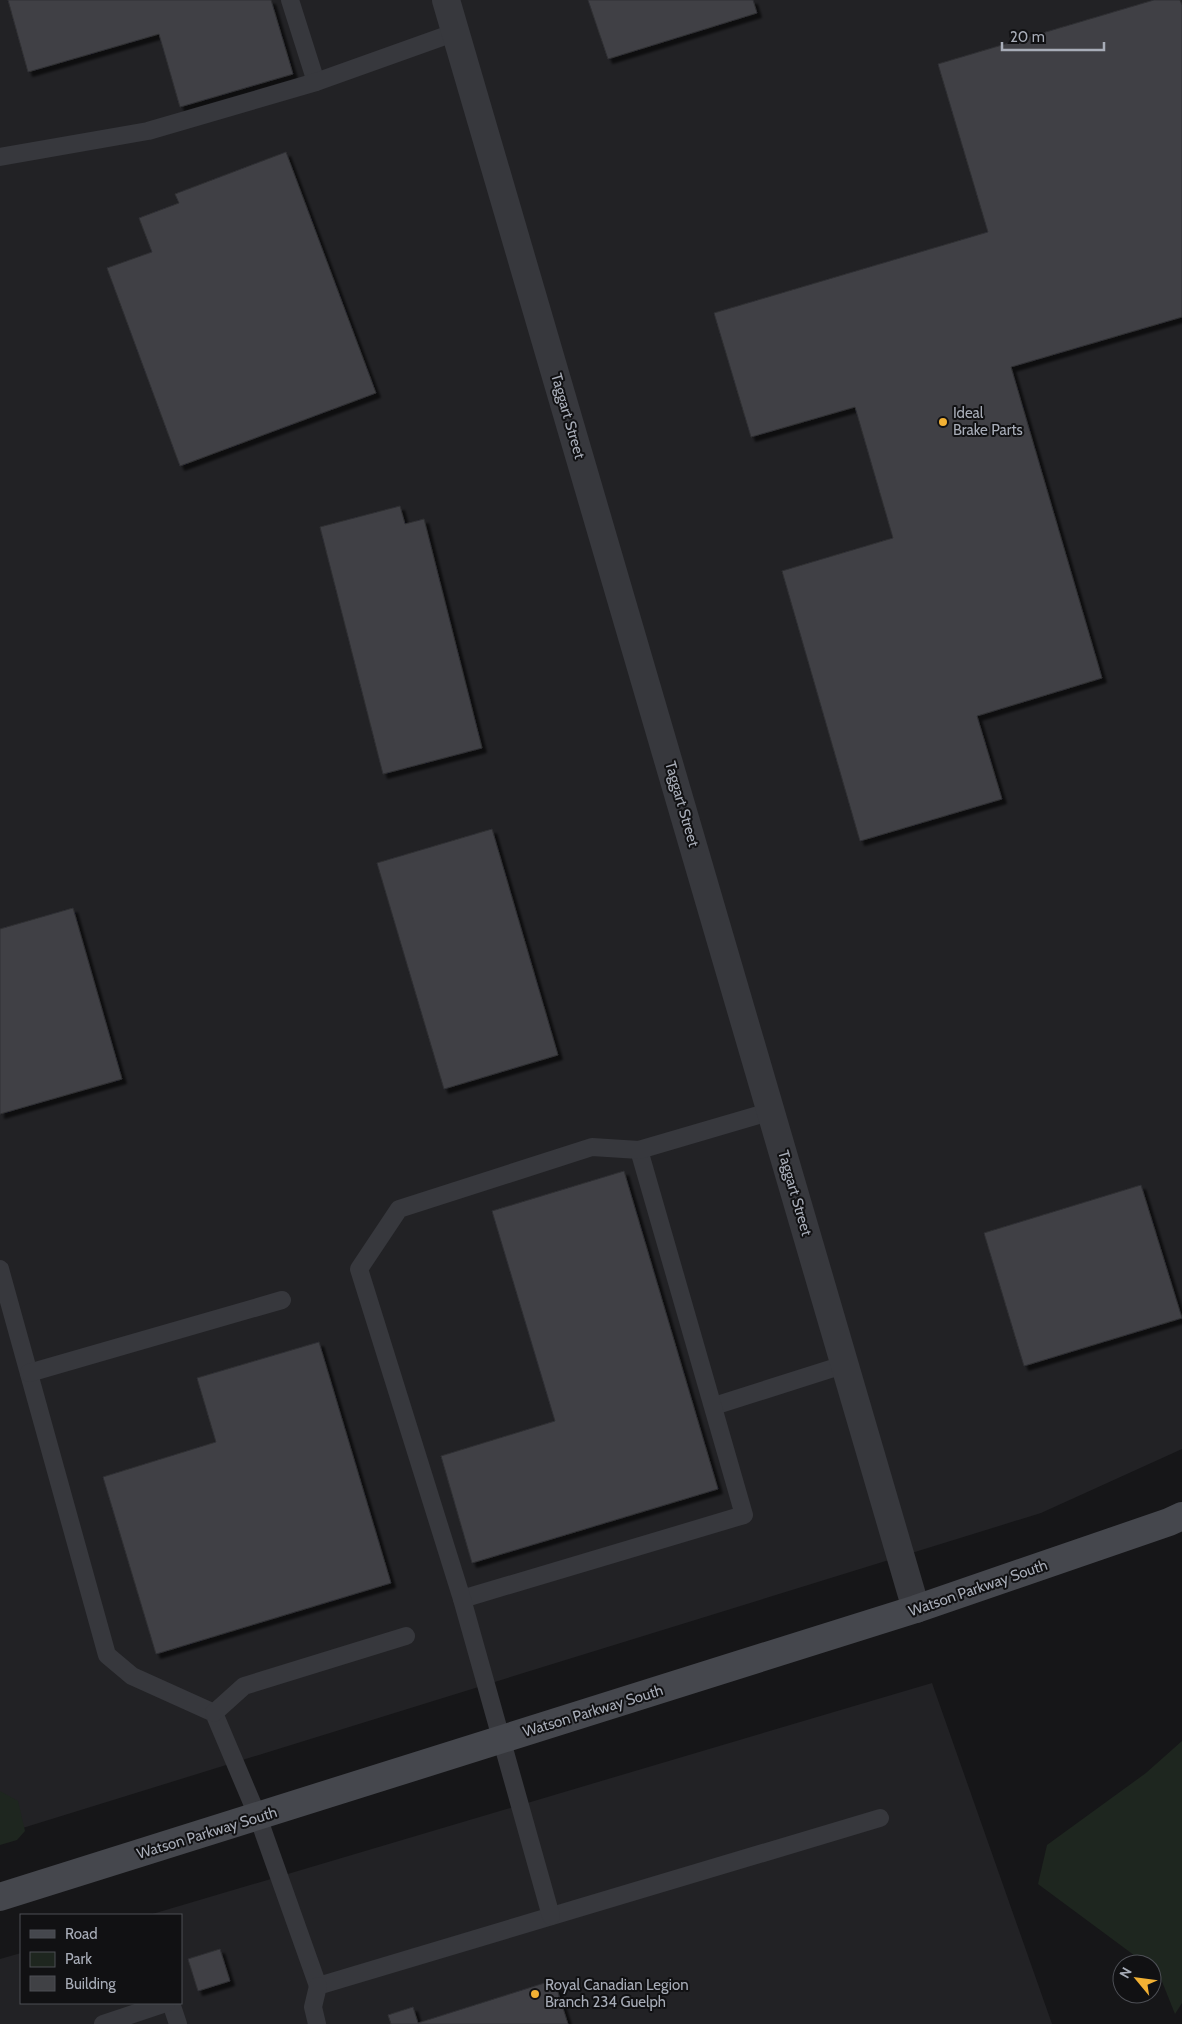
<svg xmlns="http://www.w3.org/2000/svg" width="1182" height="2024" viewBox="0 0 1182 2024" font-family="Cabin,sans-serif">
<defs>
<filter id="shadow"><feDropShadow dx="4.5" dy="4.5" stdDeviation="1" flood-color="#0009"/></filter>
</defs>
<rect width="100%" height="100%" fill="#161618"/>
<g fill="#222225">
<polygon points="0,0 1182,0 1182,1449 1041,1513 0,1835"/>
<polygon points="932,1683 1052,2024 0,2024 0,1959 21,1953 21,2003 181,2003 181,1915 149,1915"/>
</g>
<g fill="#1e261f">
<polygon points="1182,1741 1182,2003 1175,2014 1159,1974 1152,1969 1152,1964 1146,1964 1038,1884 1047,1845 1146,1773"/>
<polygon points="0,1791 18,1801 25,1831 17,1840 0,1845"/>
</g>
<g fill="#404145" stroke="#303034" filter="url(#shadow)">
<polygon points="8,0 271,0 293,74 180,107 159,34 28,72"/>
<polygon points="588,0 753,0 757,13 608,59"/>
<polygon points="1154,0 1180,0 1182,5 1182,317 1011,367 1102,678 977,716 1002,799 860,841 782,571 893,538 855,407 751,437 714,313 988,232 938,64"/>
<polygon points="286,152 376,393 180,466 107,268 152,252 139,218 179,203 175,194"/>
<polygon points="400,506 405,524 424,519 482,748 383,774 320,527"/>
<polygon points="492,829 558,1055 444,1089 377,863"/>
<polygon points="73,908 122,1079 0,1114 0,929"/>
<polygon points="624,1171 718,1489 472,1563 441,1456 555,1421 492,1211"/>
<polygon points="1141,1185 1182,1318 1024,1366 984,1233"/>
<polygon points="319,1342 391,1583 156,1654 103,1477 216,1442 197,1378"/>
<polygon points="220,1949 230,1981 198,1991 188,1959"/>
<polygon points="554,1980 568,2024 391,2024 388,2015 413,2007 418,2023"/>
</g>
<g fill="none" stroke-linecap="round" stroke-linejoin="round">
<g stroke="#37383d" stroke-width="18">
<polyline points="290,0 316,82"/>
<polyline points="0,157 148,131 316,82 456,32"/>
<polyline points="0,1269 107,1655 132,1676 214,1713 258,1817 318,1986 880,1818"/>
<polyline points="29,1373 282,1300"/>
<polyline points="714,1406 843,1365"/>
<polyline points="462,1599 744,1515 639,1150"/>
<polyline points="214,1713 244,1686 406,1636"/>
<polyline points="551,1916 462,1599 359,1269 399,1209 592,1147 639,1150 772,1111"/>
<polyline points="171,2003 178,2024"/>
<polyline points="103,2024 166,2003"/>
<polyline points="317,2024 313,2007 318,1986"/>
</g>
<polyline stroke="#37383d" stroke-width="28" points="446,0 916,1609"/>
<polyline stroke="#45474d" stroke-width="28" points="0,1897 916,1609 1169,1522 1182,1516"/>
</g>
<g fill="#f2b134" stroke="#111113" stroke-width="2">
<circle cx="943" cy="422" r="5"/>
<circle cx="535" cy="1994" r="5"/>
</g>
<g text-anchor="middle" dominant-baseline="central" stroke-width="4" stroke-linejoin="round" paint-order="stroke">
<g font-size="15" fill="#a8adb8" stroke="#111113" text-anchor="start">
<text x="953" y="413">Ideal<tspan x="953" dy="17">Brake Parts</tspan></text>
<text x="545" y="1985">Royal Canadian Legion<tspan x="545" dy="17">Branch 234 Guelph</tspan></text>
</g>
<g font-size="15" fill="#a8adb8" stroke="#111113">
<text transform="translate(568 416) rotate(74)">Taggart Street</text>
<text transform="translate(682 804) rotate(74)">Taggart Street</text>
<text transform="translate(795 1193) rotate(74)">Taggart Street</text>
<text transform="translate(978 1588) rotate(-19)">Watson Parkway South</text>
<text transform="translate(593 1711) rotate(-17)">Watson Parkway South</text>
<text transform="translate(207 1833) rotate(-17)">Watson Parkway South</text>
</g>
</g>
<rect x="20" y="1914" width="162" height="90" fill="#111113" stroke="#4d4f55"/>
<rect x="30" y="1930" width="25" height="8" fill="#45474d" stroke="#4d4f55"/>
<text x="65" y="1939" font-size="15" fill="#a8adb8">Road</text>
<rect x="30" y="1952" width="25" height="15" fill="#1e261f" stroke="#4d4f55"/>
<text x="65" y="1964" font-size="15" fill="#a8adb8">Park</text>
<rect x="30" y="1976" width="25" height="15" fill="#404145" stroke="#4d4f55"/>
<text x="65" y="1989" font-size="15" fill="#a8adb8">Building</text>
<g transform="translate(1137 1979) rotate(299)"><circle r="24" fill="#111113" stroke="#4d4f55"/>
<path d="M0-4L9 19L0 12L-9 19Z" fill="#f2b134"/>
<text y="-8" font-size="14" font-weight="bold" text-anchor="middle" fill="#a8adb8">N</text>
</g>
<path d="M1002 42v8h102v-8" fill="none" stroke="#a8adb8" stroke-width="2.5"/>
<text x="1010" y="42" font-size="15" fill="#a8adb8" stroke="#111113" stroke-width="4" paint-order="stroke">20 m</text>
</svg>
